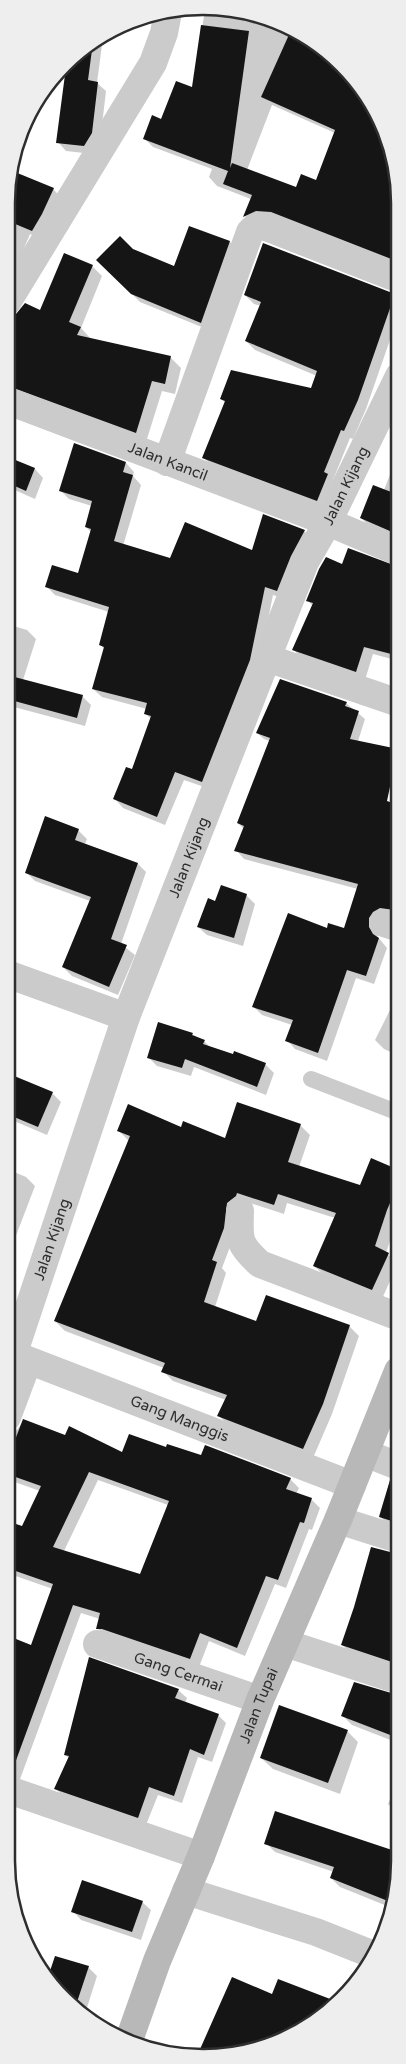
<svg xmlns="http://www.w3.org/2000/svg" width="406" height="2064" viewBox="0 0 406 2064" font-family="'Varela Round',sans-serif">
<rect width="100%" height="100%" fill="#fff"/>
<g fill="#0003" fill-rule="evenodd">
<path d="M228 8 269 20 301 34 342 64 380 116 399 190V267L252 224 245 216 251 199 217 186 209 177 212 169 153 147 144 138 193 89 205 9ZM272 105 335 133 317 182 296 189 247 170Z"/>
<polygon points="103,37 97,83 106,91 100,142 93,154 66,151 58,142 67,65 83,47"/>
<polygon points="12,172 53,189 62,198 41,239 30,234 9,284 8,182"/>
<polygon points="230,242 238,250 209,330 140,302 98,260 132,250 175,268"/>
<polygon points="92,266 102,276 81,328 90,338 89,339 171,358 181,368 175,394 162,391 146,442 8,397 8,367 32,308 41,311"/>
<polygon points="245,295 394,295 399,300 399,314 366,409 353,439 350,438 333,480 336,483 325,509 212,466 203,457 226,403 221,399 312,390 317,376 255,350 246,341 261,306 254,304"/>
<polygon points="399,451 399,538 370,527 361,518 384,490"/>
<polygon points="8,458 35,469 43,478 35,499 8,487"/>
<polygon points="126,463 134,472 133,476 141,485 123,546 171,560 252,552 304,531 313,540 285,599 273,595 258,669 210,789 184,780 165,825 123,808 115,799 133,771 151,719 145,713 147,709 102,697 93,689 104,649 101,645 109,612 55,595 46,586 79,575 91,532 86,527 92,506 69,499 61,491"/>
<polygon points="389,582 399,585 399,661 373,654 365,680 302,659 294,650 313,606 308,601"/>
<polygon points="7,624 27,630 36,639 23,680 82,696 91,705 85,726 14,707 13,712 9,711 7,714"/>
<polygon points="346,703 365,719 354,754 290,749 264,739 257,733"/>
<polygon points="399,806 399,918 378,927 377,936 387,948 374,984 356,978 327,1061 295,1049 287,1040 292,1025 262,1015 253,1006 327,930 345,930 358,889 244,859 236,850 244,829 238,823"/>
<polygon points="78,830 87,839 85,844 138,864 146,872 121,944 135,955 118,995 72,976 63,967 90,901 35,881 26,872"/>
<polygon points="246,895 255,904 243,946 207,935 198,927 216,902"/>
<polygon points="393,1004 399,1007 399,1056 384,1049 375,1040"/>
<polygon points="159,1024 192,1034 204,1041 211,1048 265,1064 274,1073 266,1095 194,1067 191,1076 157,1066 148,1057"/>
<polygon points="7,1075 52,1093 61,1102 47,1135 7,1118"/>
<polygon points="300,1125 310,1135 299,1167 361,1187 399,1171 399,1214 386,1253 398,1263 382,1299 324,1275 314,1266 335,1218 287,1203 284,1214 247,1202 222,1268 226,1273 215,1307 257,1322 349,1326 359,1336 332,1414 313,1458 229,1426 219,1416 226,1400 173,1381 163,1371 164,1368 65,1331 55,1321 129,1141 118,1130 181,1129 226,1140"/>
<polygon points="7,1169 26,1177 35,1186 7,1259"/>
<polygon points="7,1263 12,1268 7,1280"/>
<path d="M23 1421 65 1437 123 1453 167 1448 290 1479 299 1488 296 1494 311 1499 320 1508 312 1530 309 1529 286 1588 275 1584 245 1656 209 1641 199 1667 106 1637 97 1628 100 1619 81 1613 19 1782 6 1785V1716L53 1589 7 1573V1523L22 1528 40 1491 12 1481 7 1475V1433L17 1430ZM98 1480 168 1505 141 1576 64 1551Z"/>
<polygon points="390,1481 398,1482 398,1529 389,1525 379,1516"/>
<polygon points="393,1555 398,1555 398,1669 352,1654 342,1645"/>
<polygon points="178,1690 187,1698 185,1703 218,1715 226,1723 212,1762 198,1757 182,1803 158,1795 146,1825 64,1797 56,1789 69,1758 65,1755"/>
<polygon points="393,1696 398,1696 398,1743 352,1725 343,1716"/>
<polygon points="347,1731 358,1742 340,1794 273,1769 261,1758"/>
<polygon points="398,1780 398,1814 388,1804"/>
<polygon points="276,1812 398,1853 398,1886 392,1908 340,1887 331,1878 334,1872 275,1852 266,1843"/>
<polygon points="142,1902 151,1910 141,1940 81,1920 73,1911"/>
<polygon points="88,1967 97,1976 85,2014 64,2000 49,1978"/>
<polygon points="273,1996 333,2009 266,2047 197,2057 199,2050 201,2051"/>
</g>
<g fill="#151515" fill-rule="evenodd">
<polygon points="201,25 249,31 230,168 232,163 296,187 301,174 316,180 335,130 261,97 292,28 342,64 380,116 399,190 399,262 271,212 256,211 243,217 252,195 223,184 228,171 143,139 152,115 161,119 176,81 192,87"/>
<polygon points="93,42 88,80 98,82 92,133 84,146 56,143 66,67 83,47"/>
<polygon points="10,170 54,188 42,214 32,231 8,221 8,178"/>
<polygon points="189,226 230,241 201,323 131,294 96,260 120,236 133,249 174,266"/>
<polygon points="263,243 395,294 358,400 344,431 341,430 324,472 328,474 317,501 202,458 225,401 220,399 231,370 311,388 317,371 245,341 261,302 244,295"/>
<polygon points="64,253 93,265 69,322 81,327 77,335 171,356 165,384 152,381 136,433 8,386 8,317 16,314 25,303 40,310"/>
<polygon points="74,443 126,462 123,472 133,475 114,541 170,558 185,522 252,550 263,514 305,530 291,556 277,591 265,587 250,660 202,782 175,772 157,817 113,799 126,767 132,769 151,716 144,714 147,703 92,689 104,647 99,645 109,607 45,587 52,565 78,573 91,529 85,527 92,501 59,491"/>
<polygon points="8,457 35,468 26,491 8,483"/>
<polygon points="373,485 399,495 399,535 360,518"/>
<polygon points="348,548 399,567 399,656 364,647 356,672 292,650 313,603 306,601 319,569 326,557 342,564"/>
<polygon points="7,675 83,695 77,718 7,699"/>
<polygon points="280,679 347,702 345,706 359,711 350,739 398,749 387,801 399,805 399,896 394,910 380,908 373,912 369,918 369,927 373,934 379,938 366,976 347,970 318,1053 285,1041 293,1020 252,1007 288,913 327,928 328,923 344,928 358,884 234,851 244,826 237,823 270,738 256,733"/>
<polygon points="45,816 79,829 75,840 138,863 111,939 127,945 109,987 62,967 91,897 25,873"/>
<polygon points="221,885 247,894 234,938 197,927 208,898 215,901"/>
<polygon points="158,1022 193,1033 192,1035 205,1040 203,1044 233,1054 234,1051 266,1063 257,1087 185,1059 182,1068 147,1058"/>
<polygon points="7,1073 53,1092 38,1127 7,1114"/>
<polygon points="237,1102 301,1124 288,1162 360,1185 371,1158 399,1170 399,1182 387,1210 375,1246 389,1253 372,1290 313,1266 336,1213 278,1194 274,1205 237,1193 236,1196 227,1203 224,1228 212,1260 217,1262 204,1302 256,1321 266,1295 350,1325 323,1404 303,1449 217,1416 227,1395 161,1372 165,1363 54,1321 130,1136 117,1131 128,1104 181,1127 183,1121 225,1138"/>
<path d="M23 1419 65 1435 69 1426 122 1452 129 1434 166 1447 167 1444 201 1455 205 1445 291 1478 286 1489 312 1498 304 1523 300 1522 278 1580 266 1576 237 1648 200 1633 190 1659 102 1629H96L100 1613 73 1605 11 1774H6V1635L31 1645 53 1584 7 1568V1521L22 1526 41 1486 7 1474V1461ZM89 1472 169 1501 140 1574 53 1547Z"/>
<polygon points="390,1480 398,1481 398,1523 379,1517"/>
<polygon points="371,1547 398,1554 398,1664 341,1645 354,1607"/>
<polygon points="89,1657 179,1689 175,1698 219,1714 204,1755 190,1749 174,1796 149,1787 138,1818 54,1789 69,1756 64,1755"/>
<polygon points="354,1682 398,1695 398,1738 341,1716"/>
<polygon points="279,1705 348,1730 328,1783 260,1758"/>
<polygon points="275,1811 398,1852 398,1886 393,1903 330,1878 334,1867 264,1844"/>
<polygon points="82,1880 143,1901 132,1932 71,1912"/>
<polygon points="55,1956 89,1966 75,2008 64,2000 48,1977"/>
<polygon points="232,1977 272,1994 278,1979 338,2002 333,2009 266,2047 197,2056"/>
</g>
<g fill="none" stroke-linecap="round" stroke-linejoin="round">
<polyline stroke="#cbcbcb" stroke-width="16" points="311,1079 399,1113"/>
<g stroke="#cbcbcb" stroke-width="28">
<polyline points="8,301 153,63 164,33 168,12"/>
<path id="s1" d="M8 401 328 522 399 552"/>
<path d="M167 462 250 232C255 226 258 226 266 227L399 279"/>
<polyline points="267,658 399,703"/>
<polyline points="384,923 399,928"/>
<polyline points="7,974 126,1017"/>
<path d="M240 1211C239 1240 238 1244 260 1264L399 1317"/>
<path id="s2" d="M7 1352 352 1485"/>
<path id="s3" d="M13 1355 126 1017 267 658 305 562 328 522 399 376"/>
<polyline points="7,1417 28,1361"/>
<polyline points="365,1453 398,1466"/>
<polyline points="338,1520 398,1539"/>
<polyline points="285,1643 398,1680"/>
<path id="s4" d="M97 1644 260 1700"/>
<polyline points="6,1789 201,1856"/>
<polyline points="186,1891 316,1932 374,1955"/>
</g>
<path stroke="#b8b8b8" stroke-width="28" id="s5" d="M128 2043 157 1961 201 1856 260 1700 338 1520 398 1371"/>
</g>
<g text-anchor="middle" dominant-baseline="central" stroke-width="5" stroke-linejoin="round" paint-order="stroke">
<g font-size="15" fill="#2e2e2e" stroke="#fff">
<text stroke="none"><textPath href="#s1" startOffset="171">Jalan Kancil</textPath></text>
<text stroke="none"><textPath href="#s3" startOffset="932">Jalan Kijang</textPath></text>
<text stroke="none"><textPath href="#s3" startOffset="528">Jalan Kijang</textPath></text>
<text stroke="none"><textPath href="#s3" startOffset="122">Jalan Kijang</textPath></text>
<text stroke="none"><textPath href="#s2" startOffset="185">Gang Manggis</textPath></text>
<text stroke="none"><textPath href="#s4" startOffset="86">Gang Cermai</textPath></text>
<text stroke="none"><textPath href="#s5" startOffset="362">Jalan Tupai</textPath></text>
</g>
</g>
<path d="M0 0H406V2064H0ZM203 15H203A188 188 0 0 1 391 203V1861A188 188 0 0 1 203 2049H203A188 188 0 0 1 15 1861V203A188 188 0 0 1 203 15Z" fill="#eee" fill-rule="evenodd"/>
<path fill="none" stroke="#2e2e2e" stroke-width="2.5" d="M203 15H203A188 188 0 0 1 391 203V1861A188 188 0 0 1 203 2049H203A188 188 0 0 1 15 1861V203A188 188 0 0 1 203 15Z"/>
</svg>
